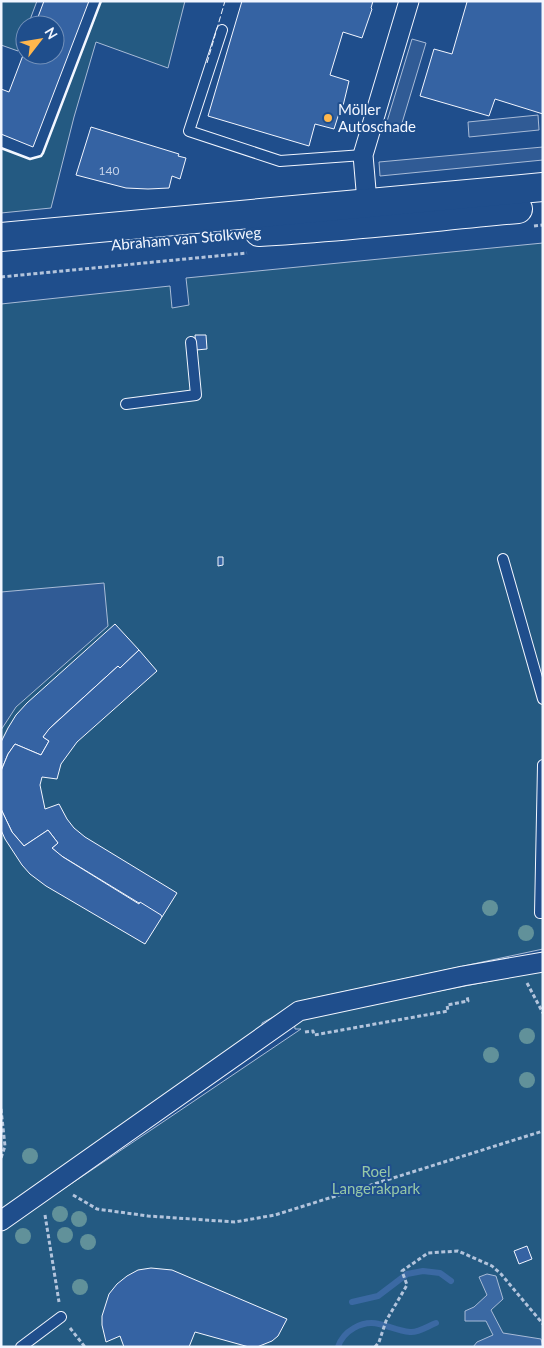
<svg xmlns="http://www.w3.org/2000/svg" width="544" height="1348" viewBox="0 0 544 1348" font-family="Lato,sans-serif">
<rect width="100%" height="100%" fill="#1f4e8c"/>
<g fill="#245a82" stroke="#a8bbd7">
<polygon points="1,1 37,1 28,25 25,25 25,33 18,51 1,45"/>
<polygon points="101,1 185,1 168,68 96,42 74,117 51,208 1,213 1,148 30,159 41,156 43,153"/>
<polygon points="543,243 543,949 305,1000 262,1023 263,1032 1,1211 1,304 170,286 172,308 189,305 186,278"/>
<polygon points="543,971 543,1347 1,1347 1,1231 301,1029 295,1029 294,1019"/>
</g>
<g fill="#305b95" stroke="#a8bbd7">
<polygon points="412,39 426,43 399,133 385,128"/>
<polygon points="538,115 539,130 469,137 468,122"/>
<polygon points="543,147 543,160 380,176 379,162"/>
<polygon points="104,583 108,626 16,707 1,730 1,592"/>
</g>
<polygon fill="#3b69a3" stroke="#a8bbd7" points="487,1274 496,1276 503,1299 491,1310 503,1333 541,1339 543,1347 473,1347 477,1342 493,1335 486,1321 465,1321 465,1311 474,1307 487,1295 479,1277"/>
<g fill="none" stroke-linecap="round" stroke-linejoin="round">
<g stroke="#3b69a3" stroke-width="6">
<polyline points="352,1302 378,1296 407,1274 423,1271 440,1273 451,1281"/>
<path d="M338 1347C343 1331 362 1320 379 1324 389 1326 398 1331 410 1332 418 1333 428 1326 436 1323"/>
</g>
</g>
<g fill="#3563a3" stroke="#f2f6ff">
<polygon points="44,1 89,1 33,147 1,134 1,89 9,92 25,50 25,55 55,55 55,25 35,25"/>
<polygon points="242,1 373,1 371,8 372,9 362,38 343,32 330,75 349,81 342,110 340,110 334,129 315,124 309,146 208,116"/>
<polygon points="465,1 543,1 543,114 495,99 489,116 420,96 434,49 452,54 467,2"/>
<polygon points="91,127 179,154 178,156 186,158 180,179 172,176 169,188 148,189 126,188 76,175"/>
<polygon points="195,335 206,335 207,349 196,350"/>
<polygon points="218,557 223,557 223,565 218,566"/>
<polygon points="115,624 139,650 138,651 120,668 118,666 52,726 43,737 49,741 41,755 15,744 8,754 1,771 1,742 8,728 16,715 27,703"/>
<polygon points="139,650 157,671 77,742 61,764 57,779 42,777 40,785 45,809 59,804 67,819 74,828 85,837 177,893 162,917 60,855 52,848 58,843 48,830 24,846 12,832 1,809 1,771 8,754 15,744 41,755 49,741 43,737 49,729 118,666 120,668"/>
<polygon points="1,809 12,832 24,846 48,830 58,843 52,848 63,857 139,904 140,902 161,915 162,917 145,944 46,886 30,874 22,865 5,839 1,830"/>
<polygon points="527,1246 532,1259 519,1264 514,1251"/>
<polygon points="151,1268 172,1270 287,1319 278,1336 272,1341 257,1347 249,1347 195,1332 189,1347 124,1347 120,1336 106,1342 102,1325 102,1316 109,1294 117,1284 127,1276 138,1270"/>
</g>
<g fill="none" stroke-linecap="round" stroke-linejoin="round">
<defs>
<g id="lane">
<polyline points="222,30 189,131 280,161 363,155"/>
<polyline points="126,404 196,395 191,342"/>
<polyline points="503,559 543,699"/>
<polyline points="543,765 540,913 543,913"/>
<polyline points="21,1347 61,1317"/>
</g>
<g id="street">
<polyline points="370,215 366,190 363,155 409,1"/>
<polyline points="1,1221 299,1011 463,976 543,962"/>
</g>
<g id="secondary">
<path d="M259 232C346 227 431 217 518 209"/>
<polyline points="1,237 543,187"/>
</g>
</defs>
<use href="#lane" stroke="#f2f6ff" stroke-width="12"/>
<use href="#street" stroke="#f2f6ff" stroke-width="21"/>
<use href="#secondary" stroke="#f2f6ff" stroke-width="30"/>
<g stroke="#b3c4dc" stroke-width="3" stroke-dasharray="4 2.5" stroke-linecap="butt">
<polyline points="534,226 543,225"/>
<polyline points="1,277 247,253"/>
<polyline points="527,983 543,1013"/>
<polyline points="305,1032 313,1031 314,1035 448,1011 447,1005 468,1001 467,996"/>
<polyline points="1,1109 5,1146 1,1158"/>
<polyline points="73,1195 97,1209 148,1216 235,1222 275,1215 543,1131"/>
<polyline points="45,1215 59,1302"/>
<polyline points="70,1328 85,1347"/>
<polyline points="375,1347 379,1342 386,1321 407,1285 402,1271 428,1253 458,1251 492,1266 501,1274 543,1324"/>
</g>
<use href="#lane" stroke="#1f4e8c" stroke-width="10"/>
<use href="#street" stroke="#1f4e8c" stroke-width="19"/>
<use href="#secondary" stroke="#1f4e8c" stroke-width="28"/>
<polyline stroke="#f2f6ff" stroke-width="1" stroke-dasharray="6 2.5" stroke-linecap="butt" points="207,63 225,1"/>
<polyline stroke="#f2f6ff" stroke-width="2.5" points="1,148 30,159 41,156 43,153 101,1"/>
</g>
<g fill="#61919a">
<circle cx="490" cy="908" r="8"/>
<circle cx="526" cy="933" r="8"/>
<circle cx="527" cy="1036" r="8"/>
<circle cx="491" cy="1055" r="8"/>
<circle cx="527" cy="1080" r="8"/>
<circle cx="30" cy="1156" r="8"/>
<circle cx="60" cy="1214" r="8"/>
<circle cx="79" cy="1219" r="8"/>
<circle cx="65" cy="1235" r="8"/>
<circle cx="23" cy="1236" r="8"/>
<circle cx="88" cy="1242" r="8"/>
<circle cx="80" cy="1287" r="8"/>
</g>
<circle fill="#ffb74d" stroke="#1f4e8c" stroke-width="2" cx="328" cy="118" r="5"/>
<g text-anchor="middle" dominant-baseline="central" stroke-width="4" stroke-linejoin="round" paint-order="stroke">
<g font-size="12" fill="#c3d1e8">
<text x="109" y="170">140</text>
</g>
<g font-size="15" fill="#f2f6ff" stroke="#1f4e8c" text-anchor="start">
<text x="338" y="109">Möller<tspan x="338" dy="17">Autoschade</tspan></text>
</g>
<g font-size="15" fill="#f2f6ff" stroke="#1f4e8c">
<text transform="translate(186 238) rotate(-5)">Abraham van Stolkweg</text>
</g>
<g font-size="15" fill="#97c8a6" stroke="#1f4e8c">
<text x="376" y="1171">Roel<tspan x="376" dy="17">Langerakpark</tspan></text>
</g>
</g>
<rect width="544" height="1348" fill="none" stroke="#f2f6ff" stroke-width="5"/>
<g transform="translate(40 40) rotate(59)"><circle r="24" fill="#1f4e8c" stroke="#7391ba"/>
<path d="M0-4L9 19L0 12L-9 19Z" fill="#ffb74d"/>
<text y="-8" font-size="14" font-weight="bold" text-anchor="middle" fill="#f2f6ff">N</text>
</g>
</svg>
